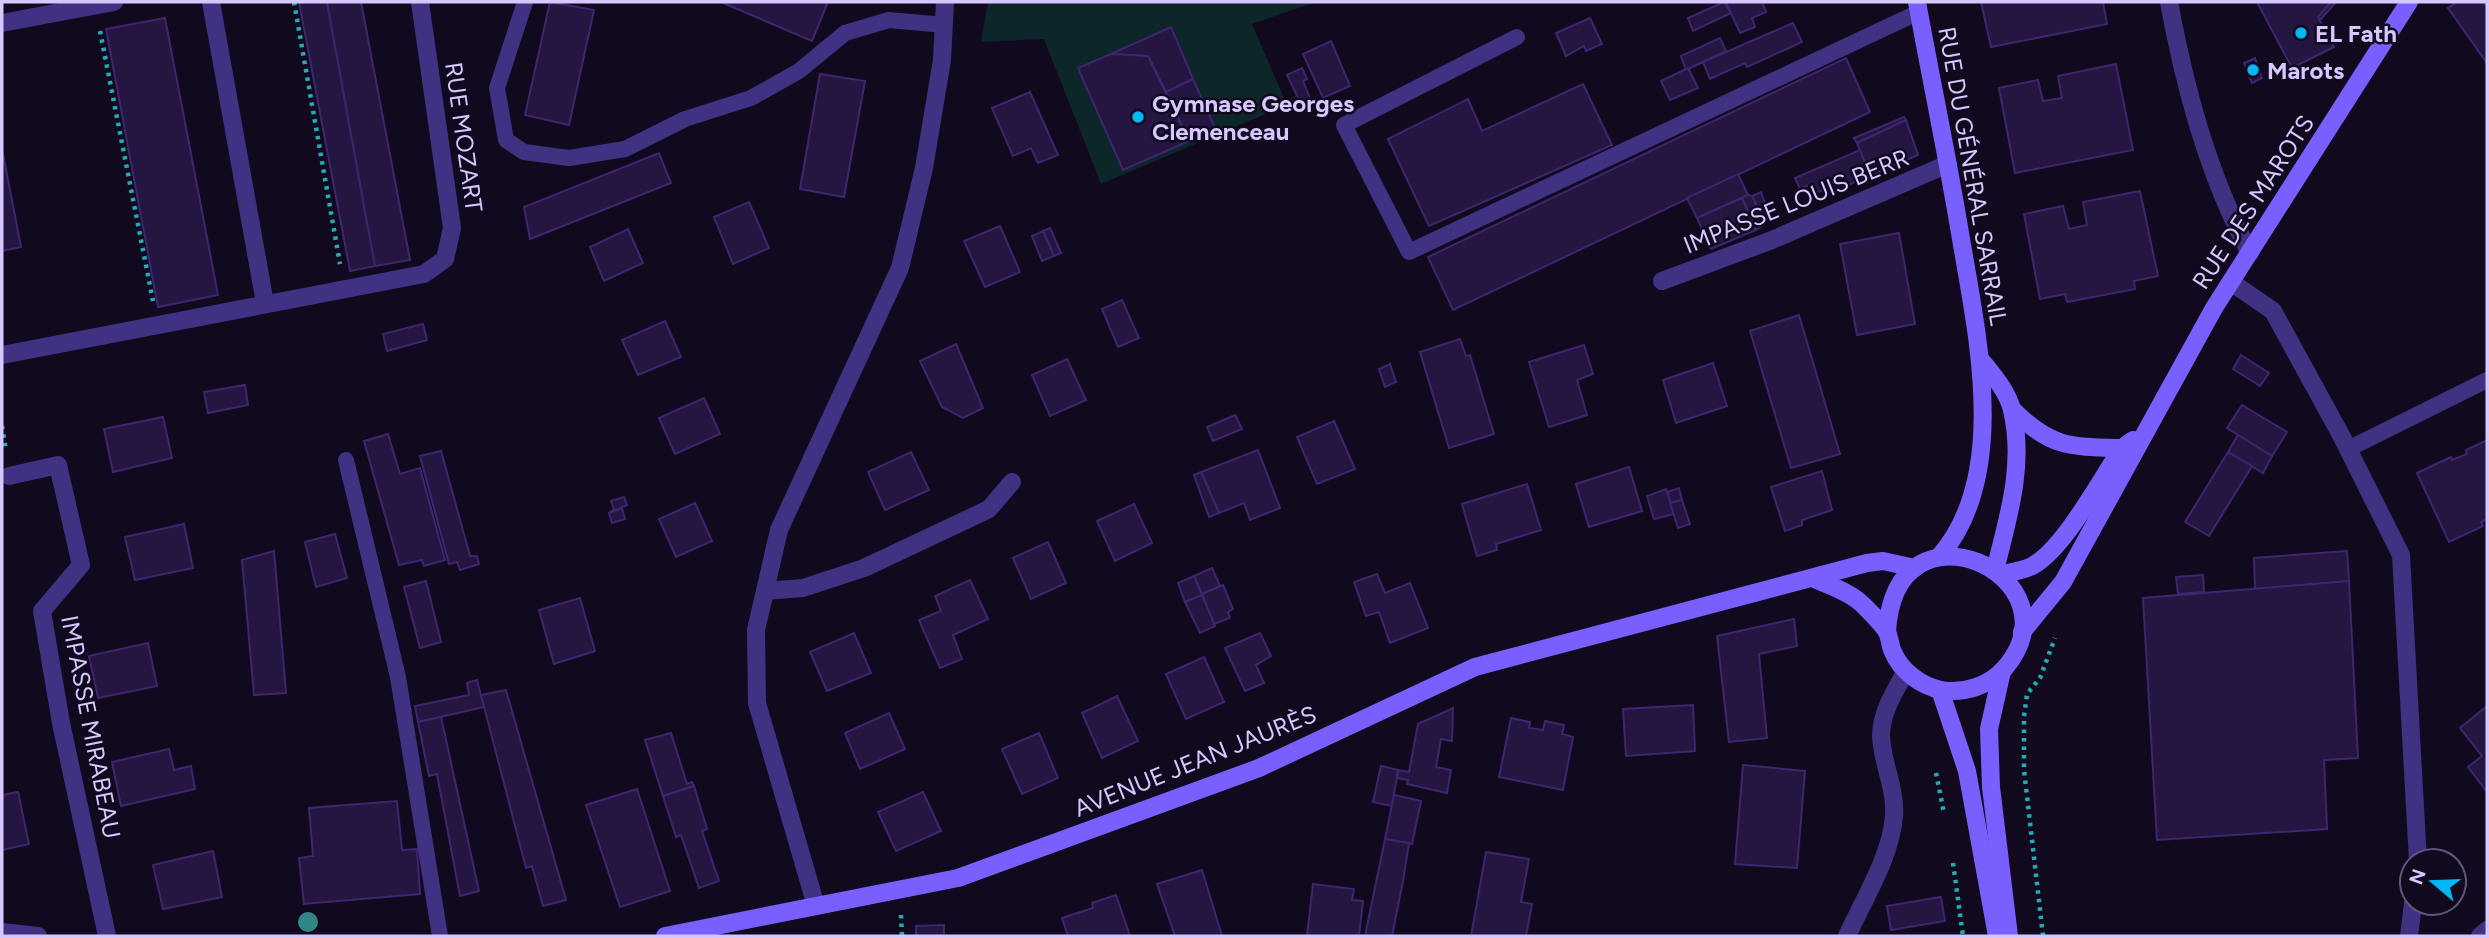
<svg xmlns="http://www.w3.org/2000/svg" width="2489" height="938" viewBox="0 0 2489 938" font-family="Figtree,sans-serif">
<rect width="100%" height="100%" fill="#110a1f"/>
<polygon fill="#0d2629" points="988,2 1316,2 1252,24 1287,105 1101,184 1044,39 981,42"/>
<g fill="#241541" stroke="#3e256f" stroke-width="2">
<polygon points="299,2 327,2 375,266 350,271"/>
<polygon points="327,2 361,2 410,260 375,266"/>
<polygon points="550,2 594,10 569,125 525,115"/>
<polygon points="721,2 828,2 812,41"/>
<polygon points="1724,2 1731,13 1693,31 1688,18"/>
<polygon points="1726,2 1762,2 1766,12 1752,18 1755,27 1740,33"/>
<polygon points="1981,2 2103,2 2107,24 1991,47"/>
<polygon points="2257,2 2331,2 2318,17 2334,47 2292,68"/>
<polygon points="2331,2 2336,2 2320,20 2318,17"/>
<polygon points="2457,2 2483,2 2487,7 2487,63 2448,8"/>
<polygon points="165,18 218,295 158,307 106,29"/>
<polygon points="1590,18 1602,44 1586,51 1584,46 1566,56 1556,33"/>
<polygon points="1793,23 1802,42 1747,67 1745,63 1710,79 1703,62"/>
<polygon points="1171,27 1193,79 1166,92 1148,56 1111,54"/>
<polygon points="1720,38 1726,51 1686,70 1681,56"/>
<polygon points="1331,41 1350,86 1323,98 1303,54"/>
<polygon points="1111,54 1148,56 1189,141 1123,170 1078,68"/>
<polygon points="1846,58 1870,112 1453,310 1428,257"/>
<polygon points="2255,58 2262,78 2252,83 2244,63"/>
<polygon points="2116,64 2133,150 2015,173 1999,88 2038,80 2043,101 2062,98 2058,76"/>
<polygon points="1302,68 1307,79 1303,81 1312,103 1303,108 1287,75"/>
<polygon points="1688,68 1698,88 1670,100 1661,81"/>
<polygon points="820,74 865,81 844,197 800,189"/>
<polygon points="1193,79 1216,130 1189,141 1166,92"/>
<polygon points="1583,84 1612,145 1429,226 1388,139 1468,99 1482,131"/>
<polygon points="1030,92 1058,155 1038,163 1031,148 1013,156 992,108"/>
<polygon points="1904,117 1906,120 1857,143 1854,138"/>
<polygon points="1906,120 1918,155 1870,176 1857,143"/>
<polygon points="2,149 21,247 2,251"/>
<polygon points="1860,150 1870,176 1843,187 1841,183 1815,193 1811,184 1800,189 1795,178"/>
<polygon points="659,153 671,183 530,239 524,207"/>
<polygon points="1738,174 1748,195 1697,218 1687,198"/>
<polygon points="2140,191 2158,276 2134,281 2135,289 2067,302 2065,294 2040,299 2024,214 2063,206 2069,229 2087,225 2083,202"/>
<polygon points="1761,192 1769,213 1762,217 1752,196"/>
<polygon points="1748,195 1752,196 1762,217 1761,227 1756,230 1742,198"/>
<polygon points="1742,198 1756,230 1711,249 1697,218"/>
<polygon points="749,202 769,248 733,264 714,217"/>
<polygon points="1000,226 1020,272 985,287 964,241"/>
<polygon points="1050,228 1061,253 1054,256 1043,231"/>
<polygon points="628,229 643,263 604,281 590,247"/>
<polygon points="1043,231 1054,256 1042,261 1032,236"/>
<polygon points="1899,233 1915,324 1857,335 1840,244"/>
<polygon points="1122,300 1139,338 1118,347 1102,309"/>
<polygon points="1799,315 1840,454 1791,468 1750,331"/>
<polygon points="665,321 681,357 638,375 622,340"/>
<polygon points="423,324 427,340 387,351 383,334"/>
<polygon points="1460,339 1466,356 1470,355 1494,434 1449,448 1420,352"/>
<polygon points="956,344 983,408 963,418 942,407 920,361"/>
<polygon points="1584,345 1593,374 1577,380 1587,415 1549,427 1529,362"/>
<polygon points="2241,355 2269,373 2260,386 2233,369"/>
<polygon points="1067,359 1086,400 1050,416 1032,375"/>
<polygon points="1713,363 1727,406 1676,423 1663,380"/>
<polygon points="1390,364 1396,382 1385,387 1379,369"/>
<polygon points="245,385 248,405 208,413 204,392"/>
<polygon points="704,398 720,434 675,454 659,418"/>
<polygon points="2242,405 2287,432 2272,456 2227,428"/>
<polygon points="1235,415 1242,429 1213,441 1207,427"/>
<polygon points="163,417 172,458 113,472 104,429"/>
<polygon points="1334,421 1355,469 1317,484 1297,437"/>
<polygon points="388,434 400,474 420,468 445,560 424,566 422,560 399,565 364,441"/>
<polygon points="2238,435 2272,456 2263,473 2228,452"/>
<polygon points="2487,440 2487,519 2481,522 2483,526 2449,542 2417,473 2451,457 2452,460 2467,454 2466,450"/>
<polygon points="1258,450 1280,508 1250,520 1244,503 1219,513 1201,472"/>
<polygon points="441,451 470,556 477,556 479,564 460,570 457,562 449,564 420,456"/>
<polygon points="911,452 929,490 885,510 868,472"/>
<polygon points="2228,452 2252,466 2209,536 2185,522"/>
<polygon points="1629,467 1642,511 1589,527 1576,484"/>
<polygon points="1822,471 1832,510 1802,520 1802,525 1785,531 1771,487"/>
<polygon points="1201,472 1219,513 1209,517 1194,475"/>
<polygon points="1527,484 1541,530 1496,544 1497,550 1477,556 1462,504"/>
<polygon points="1679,488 1682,500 1670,503 1667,492"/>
<polygon points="1666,489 1674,514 1654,519 1647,496"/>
<polygon points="624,497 627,505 609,513 614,509 611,501"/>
<polygon points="1682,500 1690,524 1678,528 1670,503"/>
<polygon points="695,503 712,541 676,557 659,519"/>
<polygon points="1134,504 1152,543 1115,561 1097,521"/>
<polygon points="622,508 625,519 612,523 609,513"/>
<polygon points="184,524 193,568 135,580 125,537"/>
<polygon points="335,534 347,578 316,587 305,542"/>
<polygon points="1048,542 1066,583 1031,599 1013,558"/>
<polygon points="274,551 286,693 254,695 242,560"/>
<polygon points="2347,551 2349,581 2255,589 2254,558"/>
<polygon points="1212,568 1220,586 1202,594 1194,576"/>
<polygon points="1377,574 1385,593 1410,583 1428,628 1390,643 1379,612 1366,616 1354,582"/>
<polygon points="2203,575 2204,592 2178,594 2176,577"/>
<polygon points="1194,576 1202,595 1185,602 1178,583"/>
<polygon points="970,580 988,619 953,635 962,659 940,668 919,620 941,611 935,596"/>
<polygon points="426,581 441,642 420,648 404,587"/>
<polygon points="2349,581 2358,758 2324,760 2327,829 2157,840 2143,598"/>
<polygon points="1223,585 1233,609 1228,612 1230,618 1214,624 1202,594"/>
<polygon points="1202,595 1215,626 1200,633 1185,602"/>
<polygon points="580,598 595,651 554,664 539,610"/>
<polygon points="1794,619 1797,646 1759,654 1767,738 1729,742 1717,636"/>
<polygon points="854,633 871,673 827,691 810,652"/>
<polygon points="1260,633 1271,656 1256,665 1264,683 1245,691 1225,648"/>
<polygon points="148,643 157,686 98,698 89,656"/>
<polygon points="1204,657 1224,702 1186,719 1166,674"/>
<polygon points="477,680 484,707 418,722 415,706 469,695 467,683"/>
<polygon points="506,690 566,900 543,906 532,866 526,868 481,695"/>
<polygon points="1117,696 1138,741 1102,758 1082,713"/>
<polygon points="1693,705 1695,751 1626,756 1623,709"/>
<polygon points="2487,706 2487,792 2468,767 2482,756 2460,728"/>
<polygon points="1453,708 1452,741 1441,739 1436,767 1451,770 1447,793 1407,784 1408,780 1397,778 1398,770 1409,772 1418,724"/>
<polygon points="889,713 905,749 860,769 845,733"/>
<polygon points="441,717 479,891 460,896 437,774 429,776 418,722"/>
<polygon points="1511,718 1530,722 1529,728 1543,730 1545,721 1564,725 1562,734 1573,737 1563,790 1499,777"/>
<polygon points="671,733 687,784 692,782 694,786 663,796 645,740"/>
<polygon points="1039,733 1058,778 1022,794 1002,749"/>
<polygon points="169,749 174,770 191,766 195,789 121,806 112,762"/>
<polygon points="1743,765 1805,771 1797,868 1735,864"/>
<polygon points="1381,766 1398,770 1392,806 1373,802"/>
<polygon points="694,786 707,829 702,831 719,881 699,888 681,835 676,837 663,796"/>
<polygon points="637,789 670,891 620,907 586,805"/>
<polygon points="18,792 29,844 2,850 2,795"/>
<polygon points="923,792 941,831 896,851 878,812"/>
<polygon points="1394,795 1421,801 1412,844 1385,839"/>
<polygon points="397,801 402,850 417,849 420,894 304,904 299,858 313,856 309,808"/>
<polygon points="1385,839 1409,843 1403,881 1392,936 1365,936"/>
<polygon points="213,851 222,897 163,909 153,865"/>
<polygon points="1486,852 1529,859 1521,902 1532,904 1526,936 1471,936"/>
<polygon points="1202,870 1222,936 1175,936 1157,884"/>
<polygon points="1313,884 1354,889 1352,900 1363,901 1359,936 1307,936"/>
<polygon points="1116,895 1130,936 1068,936 1062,918 1093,908 1092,903"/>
<polygon points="1941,897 1945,921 1891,930 1887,906"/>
<polygon points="944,925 944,936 916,936 916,926"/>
</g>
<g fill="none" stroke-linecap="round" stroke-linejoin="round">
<g stroke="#23acb8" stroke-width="4.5" stroke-dasharray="3.5 5" stroke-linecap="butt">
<polyline points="294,2 340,264"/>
<polyline points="100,31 153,301"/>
<polyline points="2,426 6,451"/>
<polyline points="1936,773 1944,813"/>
<polyline points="1953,863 1963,936"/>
<polyline points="901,915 902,936"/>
<polyline points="2043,936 2024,770 2024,717 2027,694 2040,678 2055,638"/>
</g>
<g stroke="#403182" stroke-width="16">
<polyline points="525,2 497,88 506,140 524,152 569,158 625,149 685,119 751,98 799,71 845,33 889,20 944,25"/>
<polyline points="1517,37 1344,125 1409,252 1919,12"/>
<polyline points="2348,449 2487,380"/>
<polyline points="346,460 398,677 440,936"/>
</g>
<g stroke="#403182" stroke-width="18">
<polyline points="211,2 265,303"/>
<path d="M2169 2C2185 88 2208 175 2250 253"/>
<polyline points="2,23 114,2"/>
<polyline points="1662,281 1772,240 1948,164"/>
<polyline points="2231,282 2273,311 2342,437 2401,555 2418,861"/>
<polyline points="2,355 424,274 445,259 452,228 420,2"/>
<polyline points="9,476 58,465 81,565 42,611 61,723 107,936"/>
<polyline points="765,591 803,588 864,568 989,509 1012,482"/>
<polyline points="816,906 757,703 756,630 779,530 900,268 924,168 942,60 945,2"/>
<polyline points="2,932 38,936"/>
<path d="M1847 936C1864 899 1891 856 1894 816 1896 788 1882 763 1881 736 1881 712 1895 691 1906 671"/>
<polyline points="2409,936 2413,903"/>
<polyline points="2480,936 2487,930"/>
</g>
<g stroke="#7a5fff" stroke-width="18">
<path d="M1917 2C1931 79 1947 155 1960 233 1976 330 2011 475 1939 557"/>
<path d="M1981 360C1993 375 2008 392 2012 410 2025 465 2008 518 1995 570"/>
<path d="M2012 409C2050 448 2071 447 2122 448"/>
<path d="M2001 574C2012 572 2022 571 2032 566 2064 549 2101 479 2122 448L2133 440"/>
<path d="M1815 579C1830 586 1850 592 1862 604 1870 612 1881 622 1887 632 1890 638 1890 646 1893 652 1901 671 1921 686 1941 690 1963 694 1989 686 2004 669 2084 578 1895 488 1887 632"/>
<polyline points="2022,632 2063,582 2214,308 2409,2"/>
<polyline points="2002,671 1989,729 1991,787 2009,936"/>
<polyline points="1940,690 1967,771 1997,936"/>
<polyline points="665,936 958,878 1259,768 1475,667 1867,563 1883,561 1915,568"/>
</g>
</g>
<circle fill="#308585" cx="308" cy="922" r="10"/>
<g fill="#00b7f3" stroke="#110a1f" stroke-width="2.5">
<circle cx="2301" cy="33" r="7"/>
<circle cx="2253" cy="70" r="7"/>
<circle cx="1138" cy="117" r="7"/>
</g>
<g text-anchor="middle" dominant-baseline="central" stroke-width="5" stroke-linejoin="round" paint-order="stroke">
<g font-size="24" font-weight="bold" fill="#d6c8ff" stroke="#110a1f" text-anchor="start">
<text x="2315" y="33">EL Fath</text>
<text x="2267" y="70">Marots</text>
<text x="1152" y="103">Gymnase Georges<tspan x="1152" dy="28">Clemenceau</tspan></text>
</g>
<g font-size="24" fill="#d6c8ff" stroke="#110a1f">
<text transform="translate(464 137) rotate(82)">RUE MOZART</text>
<text transform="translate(1973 176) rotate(80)">RUE DU GÉNÉRAL SARRAIL</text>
<text transform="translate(1796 201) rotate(-22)">IMPASSE LOUIS BERR</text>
<text transform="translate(2253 202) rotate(-57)">RUE DES MAROTS</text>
<text transform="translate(91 727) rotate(79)">IMPASSE MIRABEAU</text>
<text transform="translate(1195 761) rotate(-22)">AVENUE JEAN JAURÈS</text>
</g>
</g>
<rect width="2489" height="938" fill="none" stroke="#d6c8ff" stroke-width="7"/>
<g transform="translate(2433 882) rotate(289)"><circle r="33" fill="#110a1f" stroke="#605679" stroke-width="2"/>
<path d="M0-5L12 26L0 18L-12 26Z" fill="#00b7f3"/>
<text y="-10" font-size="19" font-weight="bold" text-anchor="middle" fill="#d6c8ff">N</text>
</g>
</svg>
